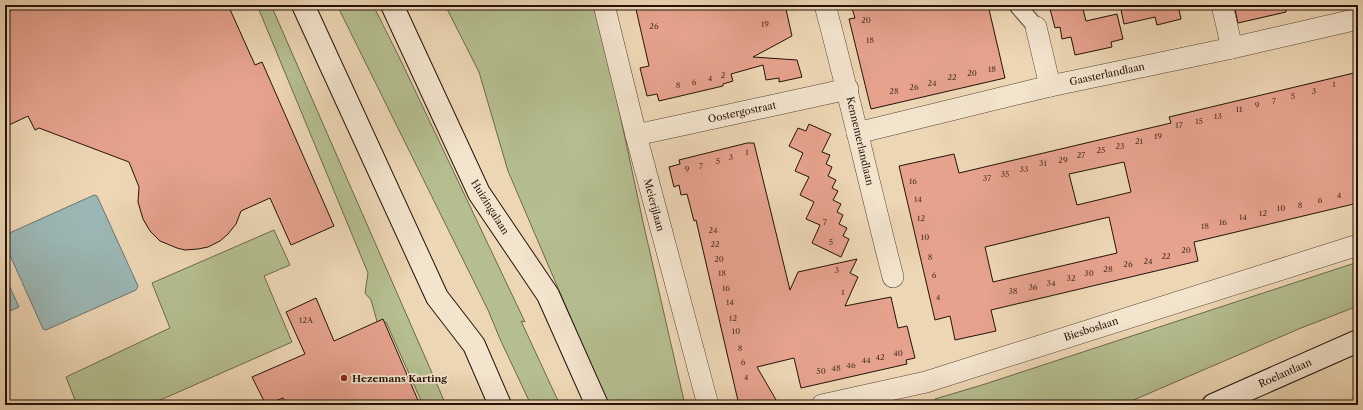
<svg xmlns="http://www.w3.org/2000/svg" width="1363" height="410" viewBox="0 0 1363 410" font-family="'Libre Caslon Text',serif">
<rect width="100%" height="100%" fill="#edd6b4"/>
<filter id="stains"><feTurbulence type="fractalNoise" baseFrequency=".005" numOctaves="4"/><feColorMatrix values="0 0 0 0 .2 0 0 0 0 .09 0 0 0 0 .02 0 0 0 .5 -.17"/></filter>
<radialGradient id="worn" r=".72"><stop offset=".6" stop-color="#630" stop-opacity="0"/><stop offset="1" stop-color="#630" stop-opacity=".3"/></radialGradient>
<g fill="#b5be8f" stroke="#6c684c">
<polygon points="257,5 271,5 446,405 423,405 386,322 378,325 371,300 365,293 368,273"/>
<polygon points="337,5 373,5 401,61 525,322 521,321 560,405 531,405 500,339 488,310"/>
<polygon points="445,5 595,5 615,91 643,222 685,405 608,405 508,171 479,72"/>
<polygon points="274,230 290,265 264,276 292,342 149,405 77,405 66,377 170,328 152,283"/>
<polygon points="1358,262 1358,306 1301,328 1122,405 936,405 935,399 982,385"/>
</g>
<g fill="#9bb7b5" stroke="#6b7571">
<polygon points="94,195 97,196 138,286 136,290 46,330 43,329 5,244 5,235"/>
<polygon points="5,276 19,307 5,313"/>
</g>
<g fill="#e6a28d" stroke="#24120a" fill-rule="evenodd">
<polygon points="5,5 228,5 255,65 262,62 334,226 291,245 270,198 241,211 236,224 228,234 220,241 208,247 198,249 185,250 177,248 160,241 150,231 143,219 138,202 139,187 129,162 39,128 35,130 28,116 5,127"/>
<polygon points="635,5 785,5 792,36 753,57 797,60 802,77 779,82 779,78 766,80 763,65 731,74 733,81 723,84 723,86 659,101 657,94 647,96 640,68 649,66"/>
<polygon points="851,5 988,5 1005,78 871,109 849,19 855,18"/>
<polygon points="1049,5 1082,5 1086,21 1117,14 1123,39 1111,42 1112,47 1075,55 1071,37 1062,39 1060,27 1055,28"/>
<polygon points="1120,5 1178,5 1181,19 1157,25 1155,17 1124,24"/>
<polygon points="1234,5 1285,5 1286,12 1238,23"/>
<path d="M1354 73 1356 81 1358 80V203L1194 242 1198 261 991 310 996 331 955 340 950 316 935 320 899 166 954 154 959 173 1171 123 1169 117ZM1124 162 1131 192 1077 205 1069 174ZM1109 217 1117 253 993 282 985 247Z"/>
<polygon points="809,124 831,134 822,152 830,155 826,164 832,167 828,176 836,180 832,188 838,191 833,200 841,204 837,212 843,215 839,224 847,228 843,236 849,239 841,257 812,243 820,225 806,219 814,202 800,195 809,177 795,171 803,153 789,146 798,128 806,131"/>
<polygon points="747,143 754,143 790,290 798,272 857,259 850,273 858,277 845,306 891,297 898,328 907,326 915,358 906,360 907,364 801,388 794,358 757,367 779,405 739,405 696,220 694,221 687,194 681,195 679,185 674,187 669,167 680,164 679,160"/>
<polygon points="316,298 334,341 383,319 420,405 286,405 283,398 266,405 252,377 305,354 286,312"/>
</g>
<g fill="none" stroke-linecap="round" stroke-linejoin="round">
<defs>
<polyline id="pedestrian" points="1017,5 1036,27"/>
<g id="minor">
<polyline points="604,5 636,135 708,405"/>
<path d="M825 5C849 95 870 187 893 277"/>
<polyline points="1222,5 1232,48"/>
<polyline points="1036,27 1050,86"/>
<polyline points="857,133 1050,86 1232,48 1358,19"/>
<polyline points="636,135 848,89"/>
<polyline points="822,405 926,382 1358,245"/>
</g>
<g id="secondary">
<polyline points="303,5 437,297 474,345 500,405"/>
<polyline points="392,5 479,193 548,295 597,405"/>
<polyline points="1213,405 1358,341"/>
</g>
</defs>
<use href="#pedestrian" stroke="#564334" stroke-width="18"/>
<use href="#minor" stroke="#564334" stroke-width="22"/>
<use href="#secondary" stroke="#24120a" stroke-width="24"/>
<use href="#pedestrian" stroke="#f3e4ce" stroke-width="16"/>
<use href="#minor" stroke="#f3e4ce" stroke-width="21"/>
<use href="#secondary" stroke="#f3e4ce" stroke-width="22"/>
</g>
<circle fill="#8f2418" stroke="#f3e4ce" stroke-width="1.5" cx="344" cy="378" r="4"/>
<g text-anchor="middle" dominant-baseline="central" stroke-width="3.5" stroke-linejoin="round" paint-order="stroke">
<g font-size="8" fill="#54362b">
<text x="866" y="20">20</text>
<text x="765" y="24">19</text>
<text x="654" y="26">26</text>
<text x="870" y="40">18</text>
<text x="992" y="69">18</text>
<text x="972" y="73">20</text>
<text x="723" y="75">2</text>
<text x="952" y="77">22</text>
<text x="710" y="78">4</text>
<text x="694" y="82">6</text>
<text x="932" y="83">24</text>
<text x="1334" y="84">1</text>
<text x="678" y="85">8</text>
<text x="914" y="87">26</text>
<text x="894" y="91">28</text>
<text x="1314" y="91">3</text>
<text x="1293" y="96">5</text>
<text x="1274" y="101">7</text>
<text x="1257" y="105">9</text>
<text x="1239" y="109">11</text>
<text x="1218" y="116">13</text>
<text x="1199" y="121">15</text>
<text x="1179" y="125">17</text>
<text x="1158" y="136">19</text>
<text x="1139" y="141">21</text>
<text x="1120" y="146">23</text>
<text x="1101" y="150">25</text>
<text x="747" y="152">1</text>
<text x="1081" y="155">27</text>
<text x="731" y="157">3</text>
<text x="1063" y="160">29</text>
<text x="718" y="161">5</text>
<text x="1043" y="163">31</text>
<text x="701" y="166">7</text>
<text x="687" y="169">9</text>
<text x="1024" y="169">33</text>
<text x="1005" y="174">35</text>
<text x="987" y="178">37</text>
<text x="913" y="181">16</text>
<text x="1339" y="195">4</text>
<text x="918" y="199">14</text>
<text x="1320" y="200">6</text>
<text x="1300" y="205">8</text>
<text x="1281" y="208">10</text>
<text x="1263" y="213">12</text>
<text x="1243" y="217">14</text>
<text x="921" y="218">12</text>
<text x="825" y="222">7</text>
<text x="1223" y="222">16</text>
<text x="1205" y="226">18</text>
<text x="713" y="230">24</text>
<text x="925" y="237">10</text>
<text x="831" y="242">5</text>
<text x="715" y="244">22</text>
<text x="1186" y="250">20</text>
<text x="1166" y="256">22</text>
<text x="930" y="257">8</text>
<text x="719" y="259">20</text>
<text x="1148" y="261">24</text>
<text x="1128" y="264">26</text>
<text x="1108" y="269">28</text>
<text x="837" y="270">3</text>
<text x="722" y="273">18</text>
<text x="1089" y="273">30</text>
<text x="934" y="275">6</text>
<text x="1071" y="278">32</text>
<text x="1051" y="283">34</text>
<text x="1033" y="287">36</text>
<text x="726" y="288">16</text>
<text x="1013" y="291">38</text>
<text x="843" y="292">1</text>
<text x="938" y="297">4</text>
<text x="730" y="302">14</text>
<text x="733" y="318">12</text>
<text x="306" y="320">12A</text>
<text x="736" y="331">10</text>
<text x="740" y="348">8</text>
<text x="898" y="353">40</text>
<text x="880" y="357">42</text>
<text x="866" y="360">44</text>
<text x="743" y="362">6</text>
<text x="851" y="365">46</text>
<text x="836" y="368">48</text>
<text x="821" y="371">50</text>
<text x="746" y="377">4</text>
</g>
<g font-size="10" fill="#24120a" stroke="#f3e4ce">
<text transform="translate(1107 74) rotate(-12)">Gaasterlandlaan</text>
<text transform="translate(742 112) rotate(-12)">Oostergostraat</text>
<text transform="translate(860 141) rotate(77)">Kennemerlandlaan</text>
<text transform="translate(654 205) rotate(75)">Meierijlaan</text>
<text transform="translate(490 207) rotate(58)">Huizingalaan</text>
<text transform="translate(1091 329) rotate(-18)">Biesboslaan</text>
<text transform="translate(1285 373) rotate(-24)">Roelantlaan</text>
</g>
<g font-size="10" font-weight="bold" fill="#24120a" stroke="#f3e4ce" text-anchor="start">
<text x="352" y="378">Hezemans Karting</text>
</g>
</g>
<rect width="1363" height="410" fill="none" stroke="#edd6b4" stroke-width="20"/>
<rect x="6" y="6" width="1351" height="398" fill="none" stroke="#24120a" stroke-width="2"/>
<rect x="10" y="10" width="1343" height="390" fill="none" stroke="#24120a"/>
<rect width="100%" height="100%" filter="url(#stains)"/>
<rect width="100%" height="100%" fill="url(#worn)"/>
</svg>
